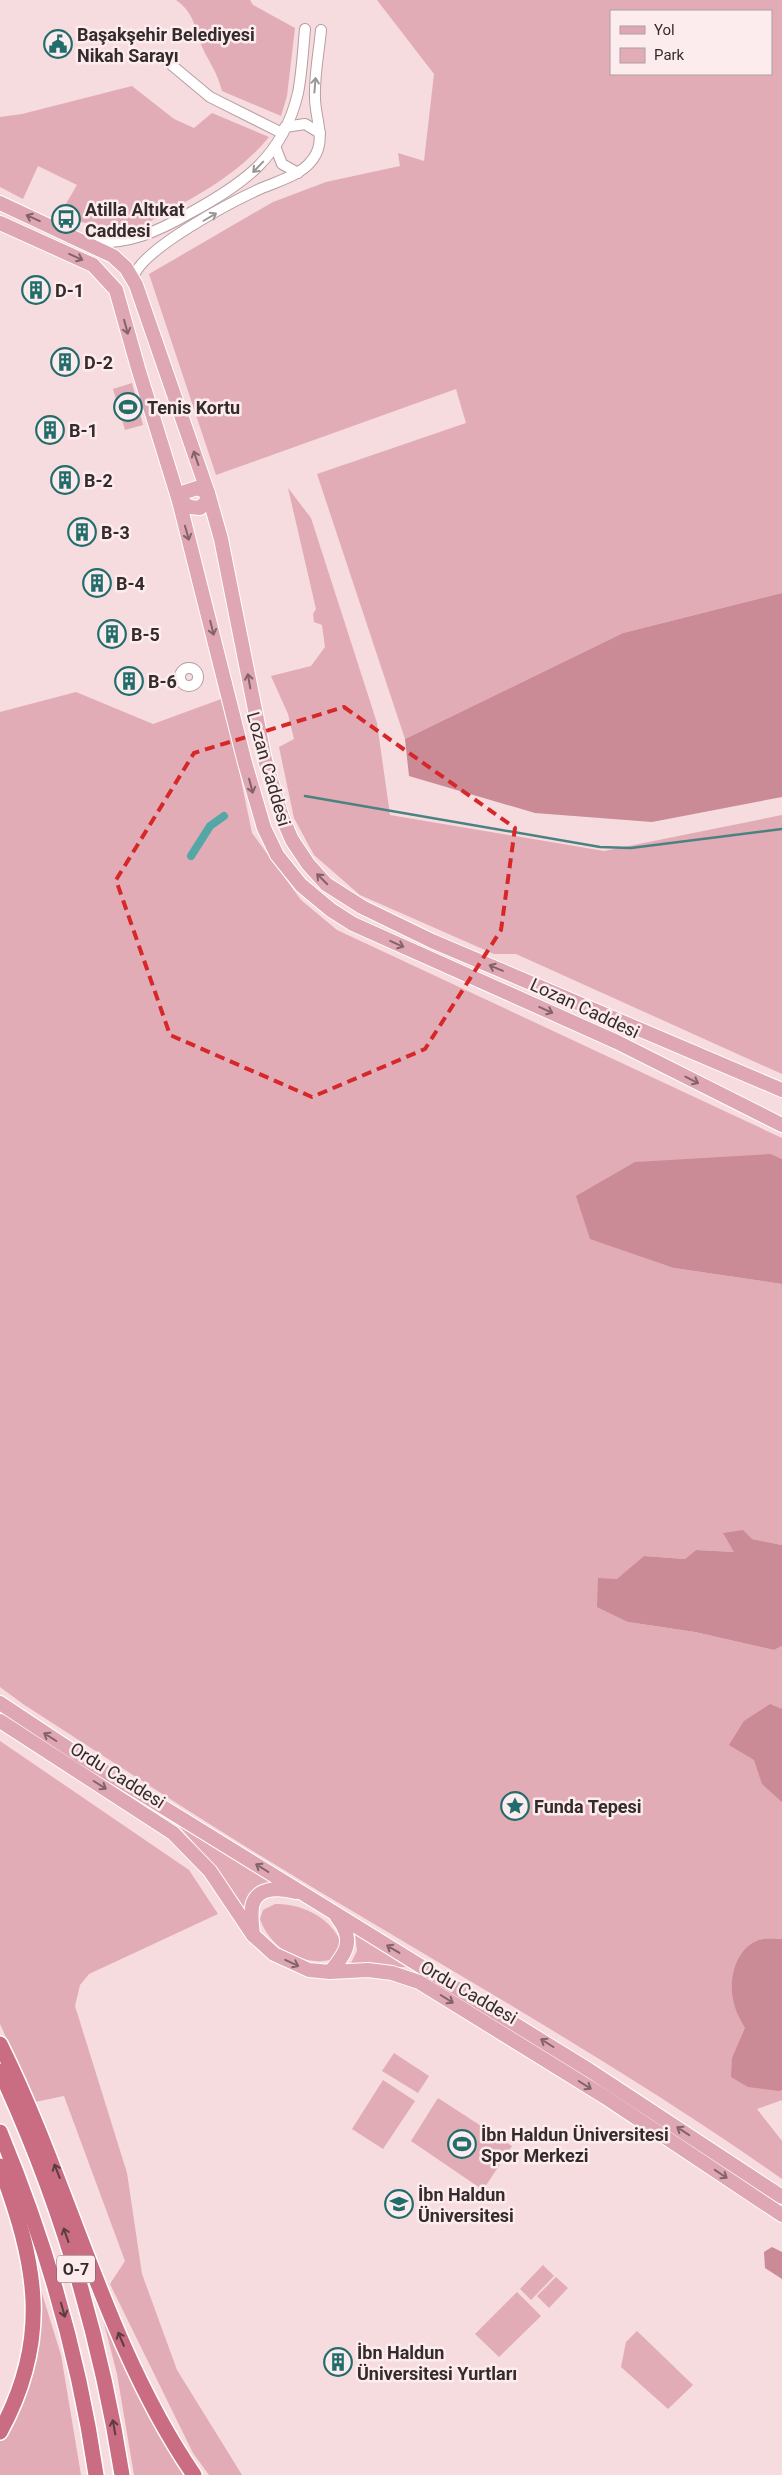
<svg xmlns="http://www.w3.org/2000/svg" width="782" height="2475" viewBox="0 0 782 2475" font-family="Roboto,sans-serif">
<rect width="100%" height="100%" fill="#f6dbdf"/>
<g fill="#e2acb6" fill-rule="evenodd">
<path d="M176 0H250L253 5 295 28 287 96 281 116 222 91C217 72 212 67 204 51 194 31 197 15 176 0Z"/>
<path d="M377 0H782V593L623 633 405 739 317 474 466 423 456 389 216 475 149 274 273 202 326 182 400 166 398 153 424 161 434 74ZM611 11H771V74H611Z"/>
<path d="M132 86 174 119 194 128 212 113 269 137C235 178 191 199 145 224 115 232 89 226 60 214L77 185 38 166 23 199 0 187V117L22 114Z"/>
<polygon points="132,383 143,425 125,430 113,389"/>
<polygon points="288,488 311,518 377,723 390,815 604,851 782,815 782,1074 516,954 494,954 360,895 314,855 294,818 279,747 294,739 288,714 271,676 311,666 325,647 322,625 314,622 313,614 316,609"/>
<path d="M76 692 153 724 224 698 252 833 301 900 337 930 782 1138V1159L771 1154 674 1268 782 1284V1545L752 1539 734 1552 696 1550 685 1559 644 1556 617 1580 628 1622 695 1632 774 1650 782 1646V2100L757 2109 782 2141V2179C609 2057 423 1956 243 1845 169 1799 96 1751 23 1704L0 1687V712Z"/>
<polygon points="0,1741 189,1870 218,1914 89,1974 80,1985 75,2006 127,2173 142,2274 177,2370 242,2475 209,2475 193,2453 110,2284 125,2261 64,2096 35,2102 0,2024"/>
<polygon points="180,1827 276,1885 248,1897 243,1911 215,1867"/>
<path d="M275 1904C302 1903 333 1919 342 1945L331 1960C301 1966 270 1948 260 1919L263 1910Z"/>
<polygon points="355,1934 406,1967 349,1967 357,1951"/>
<polygon points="394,2053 429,2076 418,2093 382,2071"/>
<polygon points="383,2080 415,2101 383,2149 352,2129"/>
<polygon points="438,2098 512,2146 483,2190 411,2141"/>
<polygon points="543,2265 554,2276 531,2300 520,2289"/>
<polygon points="556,2277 568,2288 549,2308 537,2296"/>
<polygon points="40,2287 61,2355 81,2475 0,2475 0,2437 38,2333"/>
<polygon points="517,2292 541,2316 499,2357 475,2334"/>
<path d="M98 2300C123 2361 148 2420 186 2475H134L117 2374Z"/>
<polygon points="637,2331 693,2385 668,2409 621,2367 626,2342"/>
</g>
<g fill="#ca8a96">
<polygon points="782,593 782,797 652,822 535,813 409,776 405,739 623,633"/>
<polygon points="771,1154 782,1159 782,1284 674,1268 590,1239 576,1196 635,1162"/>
<polygon points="743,1530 752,1539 782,1545 782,1646 774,1650 695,1632 628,1622 597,1607 598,1578 617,1579 644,1556 685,1559 696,1550 734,1552 723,1533"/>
<polygon points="770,1704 782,1709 782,1802 762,1784 754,1760 729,1745 744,1721"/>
<path d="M782 1939V2090L779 2091 748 2087 731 2077 732 2058 745 2028C741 2021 737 2014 735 2007 727 1983 734 1949 759 1940 765 1938 775 1939 782 1939Z"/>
<polygon points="772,2247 782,2252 782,2279 765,2268 764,2252"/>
</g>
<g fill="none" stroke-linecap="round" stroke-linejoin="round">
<polyline stroke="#4b8281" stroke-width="2.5" points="305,796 600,847 631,848 782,829"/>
<polyline stroke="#55a7a5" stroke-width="8" points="191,856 210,826 224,816"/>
<defs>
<g id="minor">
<polyline points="168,62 210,97 282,133"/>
<polyline points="285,127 305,124 320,133"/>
<polyline points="275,146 282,164 298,173"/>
<path d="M89 242C128 245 157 232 190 213 243 184 283 157 298 93 302 72 303 50 305 29"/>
<path d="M133 278C141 249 233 201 262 188 281 180 306 174 316 154 325 136 315 117 315 98 314 76 319 52 321 30"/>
<circle cx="189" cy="677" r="9"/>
</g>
<g id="major">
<polyline points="0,203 113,256 126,268 136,285 208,493 221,539 265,760 282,817 292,840 308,864 326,884 362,907 432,941 782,1090"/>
<polyline points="0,223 93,265 116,290 138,368 179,501 245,763 264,828 277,855 301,885 331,910 353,924 617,1042 782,1125"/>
<polygon points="197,488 208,493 206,502 200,508 190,507 179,501 185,492"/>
<polyline points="0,1703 77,1754 589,2070 782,2197"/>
<polyline points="0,1721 173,1833 210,1871 253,1935 274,1954 309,1970 330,1972 368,1970 392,1973 419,1982 605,2097 782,2215"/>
<path d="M253 1935C252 1926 250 1912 253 1903 259 1886 282 1888 296 1892"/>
<path d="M330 1972C347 1952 355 1940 337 1917"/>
</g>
<g id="highway">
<path d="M0 2044C70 2185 105 2345 194 2475"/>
<path d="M0 2071C60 2200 100 2335 122 2475"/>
<path d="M0 2132C46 2243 79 2357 96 2475"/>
<path d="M0 2166C36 2263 52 2337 0 2432"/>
</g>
</defs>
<use href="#minor" stroke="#b79da1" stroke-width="12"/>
<use href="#major" stroke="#fff" stroke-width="16"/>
<use href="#highway" stroke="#fff" stroke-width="18"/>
<use href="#minor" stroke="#fff" stroke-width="10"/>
<use href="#major" stroke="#dfa7b4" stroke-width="14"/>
<use href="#highway" stroke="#ca6d82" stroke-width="15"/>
</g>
<defs><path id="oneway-shaft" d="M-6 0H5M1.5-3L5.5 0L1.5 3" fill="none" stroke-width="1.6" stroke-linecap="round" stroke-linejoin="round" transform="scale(1.25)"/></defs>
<g stroke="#9a9596">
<use href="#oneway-shaft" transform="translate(315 85) rotate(-85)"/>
<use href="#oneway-shaft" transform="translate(258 167) rotate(134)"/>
<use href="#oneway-shaft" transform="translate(210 217) rotate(-30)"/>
</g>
<g stroke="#82636a">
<use href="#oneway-shaft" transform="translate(33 218) rotate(-156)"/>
<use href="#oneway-shaft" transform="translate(76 257) rotate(24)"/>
<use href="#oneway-shaft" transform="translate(126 327) rotate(75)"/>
<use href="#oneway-shaft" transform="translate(196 458) rotate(-109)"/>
<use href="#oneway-shaft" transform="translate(187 533) rotate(74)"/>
<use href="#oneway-shaft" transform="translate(212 628) rotate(76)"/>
<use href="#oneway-shaft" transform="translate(249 681) rotate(-100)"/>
<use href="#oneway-shaft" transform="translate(251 786) rotate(75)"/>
<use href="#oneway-shaft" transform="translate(322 879) rotate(-135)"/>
<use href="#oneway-shaft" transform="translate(397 944) rotate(24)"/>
<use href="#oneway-shaft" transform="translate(496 968) rotate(-157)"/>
<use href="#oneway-shaft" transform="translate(546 1010) rotate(24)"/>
<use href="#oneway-shaft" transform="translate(692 1080) rotate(27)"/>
<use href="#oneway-shaft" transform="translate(50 1737) rotate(-148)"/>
<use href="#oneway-shaft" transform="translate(100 1785) rotate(32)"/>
<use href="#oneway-shaft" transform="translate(262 1868) rotate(-148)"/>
<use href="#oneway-shaft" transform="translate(393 1949) rotate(-149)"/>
<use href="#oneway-shaft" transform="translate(292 1963) rotate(25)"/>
<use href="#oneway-shaft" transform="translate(447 1999) rotate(32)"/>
<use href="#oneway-shaft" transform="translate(547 2043) rotate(-148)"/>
<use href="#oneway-shaft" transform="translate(585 2085) rotate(32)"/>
<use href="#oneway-shaft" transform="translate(683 2131) rotate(-147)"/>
<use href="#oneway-shaft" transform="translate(721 2174) rotate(34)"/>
</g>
<g stroke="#5a3c42">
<use href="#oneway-shaft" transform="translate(57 2171) rotate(-112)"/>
<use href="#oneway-shaft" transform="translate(66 2235) rotate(-109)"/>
<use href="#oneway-shaft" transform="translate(63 2310) rotate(74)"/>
<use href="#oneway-shaft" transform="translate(121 2339) rotate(-113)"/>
<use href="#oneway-shaft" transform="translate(114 2427) rotate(-100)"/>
</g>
<path fill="none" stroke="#d62828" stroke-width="4" stroke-dasharray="10 6" stroke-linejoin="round" d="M344 707 515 828 501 930 425 1049 312 1097 170 1035 116 880 194 753Z"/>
<defs>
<symbol id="civic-ring" viewBox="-11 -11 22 22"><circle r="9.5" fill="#fcecee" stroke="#226d6c" stroke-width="1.5"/><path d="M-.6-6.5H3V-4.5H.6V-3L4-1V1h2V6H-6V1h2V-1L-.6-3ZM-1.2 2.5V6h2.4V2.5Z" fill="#226d6c"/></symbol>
<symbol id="bus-ring" viewBox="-11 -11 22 22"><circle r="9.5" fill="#fcecee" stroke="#226d6c" stroke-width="1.5"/><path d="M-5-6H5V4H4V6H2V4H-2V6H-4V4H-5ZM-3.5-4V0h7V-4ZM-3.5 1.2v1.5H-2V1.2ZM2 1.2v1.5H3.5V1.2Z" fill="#226d6c"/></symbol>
<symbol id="building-ring" viewBox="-11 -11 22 22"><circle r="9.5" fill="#fcecee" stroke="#226d6c" stroke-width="1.5"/><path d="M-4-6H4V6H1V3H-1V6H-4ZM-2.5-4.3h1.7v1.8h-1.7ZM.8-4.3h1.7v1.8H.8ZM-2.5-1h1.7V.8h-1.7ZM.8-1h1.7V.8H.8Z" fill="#226d6c"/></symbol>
<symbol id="stadium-ring" viewBox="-11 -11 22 22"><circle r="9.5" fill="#fcecee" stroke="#226d6c" stroke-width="1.5"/><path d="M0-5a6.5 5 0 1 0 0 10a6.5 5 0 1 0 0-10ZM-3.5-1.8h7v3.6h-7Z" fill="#226d6c"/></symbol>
<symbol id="sight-ring" viewBox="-11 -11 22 22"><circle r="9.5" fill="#fcecee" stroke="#226d6c" stroke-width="1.5"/><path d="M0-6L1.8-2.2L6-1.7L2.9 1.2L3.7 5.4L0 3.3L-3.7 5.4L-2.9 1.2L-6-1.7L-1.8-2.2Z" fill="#226d6c"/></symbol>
<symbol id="university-ring" viewBox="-11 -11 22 22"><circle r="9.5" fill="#fcecee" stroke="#226d6c" stroke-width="1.5"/><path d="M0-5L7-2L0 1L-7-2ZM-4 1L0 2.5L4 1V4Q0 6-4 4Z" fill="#226d6c"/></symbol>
</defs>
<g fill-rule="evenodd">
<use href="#civic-ring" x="42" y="28" width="32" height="32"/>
<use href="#bus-ring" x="50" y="203" width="32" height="32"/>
<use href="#building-ring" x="20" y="274" width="32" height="32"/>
<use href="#building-ring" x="49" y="346" width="32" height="32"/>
<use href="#stadium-ring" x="112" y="391" width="32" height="32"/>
<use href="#building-ring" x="34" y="414" width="32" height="32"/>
<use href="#building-ring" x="49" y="464" width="32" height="32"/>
<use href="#building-ring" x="66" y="516" width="32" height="32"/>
<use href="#building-ring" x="81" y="567" width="32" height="32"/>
<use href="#building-ring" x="96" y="618" width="32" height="32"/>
<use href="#building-ring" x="113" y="665" width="32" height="32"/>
<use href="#sight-ring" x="499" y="1790" width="32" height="32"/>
<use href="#stadium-ring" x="446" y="2128" width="32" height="32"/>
<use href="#university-ring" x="383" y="2188" width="32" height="32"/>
<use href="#building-ring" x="322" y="2346" width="32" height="32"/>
</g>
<g text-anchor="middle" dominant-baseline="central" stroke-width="5" stroke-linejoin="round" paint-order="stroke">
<rect fill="#fcecee" stroke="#716567" stroke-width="1" x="57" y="2255.5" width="38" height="27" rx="4"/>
<g font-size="16" font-weight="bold" fill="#352b2d">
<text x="76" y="2269">O-7</text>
</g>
<g font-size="18" font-weight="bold" fill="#352b2d" stroke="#fcecee" text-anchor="start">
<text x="77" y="34">Başakşehir Belediyesi<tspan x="77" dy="21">Nikah Sarayı</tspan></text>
<text x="85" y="209">Atilla Altıkat<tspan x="85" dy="21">Caddesi</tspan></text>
<text x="55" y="290">D-1</text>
<text x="84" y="362">D-2</text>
<text x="147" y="407">Tenis Kortu</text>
<text x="69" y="430">B-1</text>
<text x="84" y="480">B-2</text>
<text x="101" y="532">B-3</text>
<text x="116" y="583">B-4</text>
<text x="131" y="634">B-5</text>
<text x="148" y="681">B-6</text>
<text x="534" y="1806">Funda Tepesi</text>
<text x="481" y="2134">İbn Haldun Üniversitesi<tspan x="481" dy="21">Spor Merkezi</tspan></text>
<text x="418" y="2194">İbn Haldun<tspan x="418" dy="21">Üniversitesi</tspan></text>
<text x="357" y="2352">İbn Haldun<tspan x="357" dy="21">Üniversitesi Yurtları</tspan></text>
</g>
<g font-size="18" fill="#352b2d" stroke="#fcecee">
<text transform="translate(269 769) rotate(74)">Lozan Caddesi</text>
<text transform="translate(585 1008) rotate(25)">Lozan Caddesi</text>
<text transform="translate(118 1775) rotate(32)">Ordu Caddesi</text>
<text transform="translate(469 1992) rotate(30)">Ordu Caddesi</text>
</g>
</g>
<rect x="610" y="10" width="162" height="65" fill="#fcecee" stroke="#ac9fa1"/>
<rect x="620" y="26" width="25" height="8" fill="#dfa7b4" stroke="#ac9fa1"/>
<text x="654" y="35" font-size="15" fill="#352b2d">Yol</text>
<rect x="620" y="48" width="25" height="15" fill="#e2acb6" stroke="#ac9fa1"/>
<text x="654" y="60" font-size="15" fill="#352b2d">Park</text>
</svg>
